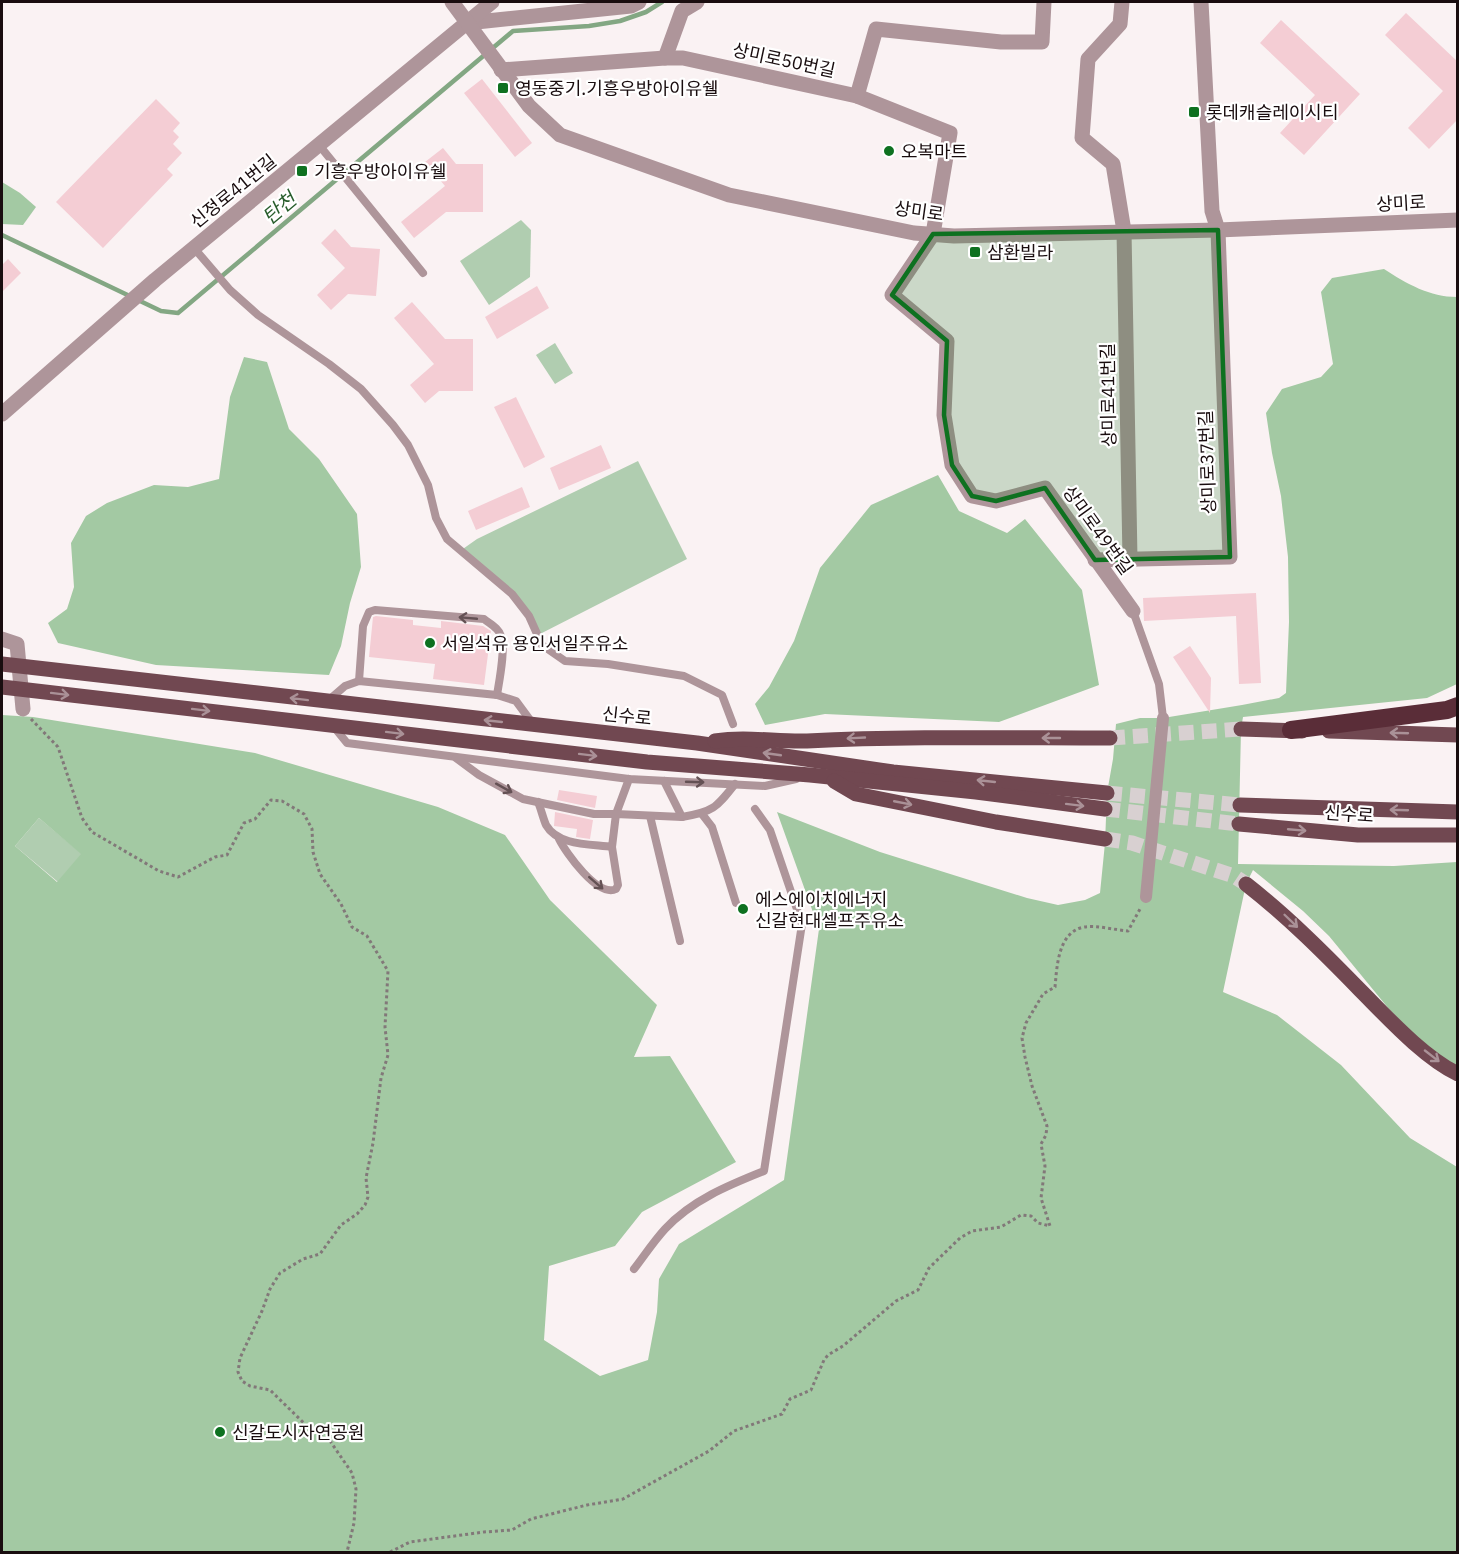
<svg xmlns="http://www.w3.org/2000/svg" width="1459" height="1554" viewBox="0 0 1459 1554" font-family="'IBM Plex Sans','Noto Sans KR',sans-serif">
<rect width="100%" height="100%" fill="#faf2f3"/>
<g fill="#b0cdb0">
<polygon points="521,220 531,230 530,277 489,305 460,261"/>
<polygon points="555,343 573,373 555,384 536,355"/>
<polygon points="638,461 687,559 538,635 512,594 460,551 477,539"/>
<polygon points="39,818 82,854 58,882 15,846"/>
</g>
<g fill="#a3c9a3" fill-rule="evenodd">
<polygon points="2,182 20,193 36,207 23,225 2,224"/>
<path d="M1384 269C1407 284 1430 297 1457 297V684L1427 698 1243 717 1241 729 1238 864 1394 866 1457 862V1072L1418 1039 1389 1009 1329 936 1303 911 1253 870 1246 884 1223 992 1277 1015 1341 1065 1410 1138 1457 1167V1552H2V715L33 717 255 753 438 807 505 835 550 900 657 1005 634 1057 670 1056 736 1162 642 1212 615 1246 549 1266 544 1340 600 1376 648 1360 657 1312 659 1279 679 1244 784 1180 819 929 777 812 880 852 1027 898 1058 905 1085 900 1100 893 1105 843 1107 793 1113 759 1116 724 1140 718H1163L1242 705 1279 698 1286 693 1289 622 1288 557 1281 496 1272 453 1266 413 1282 389 1321 377 1333 364 1321 292 1332 278ZM39 818 81 854 57 882 15 846Z"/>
<polygon points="244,357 267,362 289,429 319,459 357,514 361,567 350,603 341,646 329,675 156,665 58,643 48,623 67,609 74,587 71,543 86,516 107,503 154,485 188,487 219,479 230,397"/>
<polygon points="938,475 959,511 1007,533 1025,519 1082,590 1099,685 999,722 825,714 765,725 755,704 769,687 794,641 820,568 871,505"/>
</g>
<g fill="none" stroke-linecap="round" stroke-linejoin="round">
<polyline stroke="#83a783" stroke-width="4.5" points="2,235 161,311 178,313 513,31 589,26 620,21 646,12 662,2"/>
</g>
<g fill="#f4cdd4">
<polygon points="1406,13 1458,62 1458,119 1429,149 1408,128 1443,91 1385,35"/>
<polygon points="1281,20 1360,94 1304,155 1280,133 1315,95 1260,43"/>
<polygon points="482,79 532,143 515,157 464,93"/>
<polygon points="156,99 180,123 173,131 179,137 173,144 182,153 167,169 173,175 103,248 56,202"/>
<polygon points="443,148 456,164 483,164 483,212 446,212 414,238 401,222 445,186 425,162"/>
<polygon points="335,229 351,247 380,249 376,296 348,294 331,310 317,295 345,268 321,243"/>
<polygon points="8,259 21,273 2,292 2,265"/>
<polygon points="537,286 549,308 497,339 485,317"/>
<polygon points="412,302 445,339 473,339 473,391 439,391 425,403 410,385 434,364 394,318"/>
<polygon points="516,397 545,457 524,468 494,407"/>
<polygon points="601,445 611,468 559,490 550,468"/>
<polygon points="522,487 530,507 476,530 468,511"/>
<polygon points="1256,593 1261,683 1239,684 1236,616 1144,621 1143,598"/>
<polygon points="376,616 413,620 413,625 441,628 441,621 483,626 491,631 484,685 433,679 435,664 369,657 373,617"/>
<polygon points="1190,646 1211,678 1210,713 1173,657"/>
<polygon points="559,790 597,796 595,808 557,800"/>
<polygon points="555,812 593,820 590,839 576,837 577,829 554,826"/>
</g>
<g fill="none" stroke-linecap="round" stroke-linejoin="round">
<g stroke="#d8d0d1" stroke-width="15" stroke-dasharray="15 8" stroke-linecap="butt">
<polyline points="1110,738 1241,729"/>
<polyline points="1107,793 1240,805"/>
<polyline points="1105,809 1239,824"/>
<polyline points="1105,839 1132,843 1234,876 1246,884"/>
</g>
<g stroke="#827879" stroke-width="3" stroke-dasharray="3 3" stroke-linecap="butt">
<polyline points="31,719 58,747 82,818 92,832 159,871 178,877 215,857 227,855 244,823 255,819 271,800 282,801 304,814 312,829 313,852 320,874 341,904 352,927 367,936 388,971 385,1027 388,1055 381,1078 373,1143 366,1178 368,1197 365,1205 357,1214 341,1225 320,1254 303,1259 280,1273 270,1289 262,1311 240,1358 238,1372 242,1381 250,1386 270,1390 311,1430 328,1438 352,1473 356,1489 354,1523 347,1552"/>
<path d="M390 1552 410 1542 484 1532 512 1530 531 1519 587 1505 623 1499 709 1451 734 1431 782 1414 790 1399 811 1390 824 1360 828 1355 843 1346 896 1301 918 1290 929 1268 960 1238 972 1231 1001 1227 1021 1215 1031 1216 1038 1223 1050 1226 1041 1198 1045 1166 1041 1144 1046 1135 1047 1126 1032 1086 1025 1057 1022 1038 1026 1023 1043 994 1055 987C1057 966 1058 932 1084 927 1097 925 1115 930 1128 931L1140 909"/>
</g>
<g stroke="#ae959a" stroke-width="8">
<polyline points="319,145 423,273"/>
<polyline points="194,248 230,290 258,315 329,364 361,389 393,425 408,445 428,485 436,518 447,539 512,594 529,616 542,645 565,661 608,664 684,676 722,695 733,724"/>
<polyline points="1133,611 1159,684 1163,718"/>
<path d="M359 681 363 626 369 612 375 610 484 619C490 624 499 628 501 636 506 648 499 682 497 695"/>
<polyline points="330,699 345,686 359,681 497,695 516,701 533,724"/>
<polyline points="334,727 347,743 629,779 765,786 796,779"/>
<polyline points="456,758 479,775 523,799 594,814 616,814 629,779"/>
<path d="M664 781 682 817C713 812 716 808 735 784"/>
<path d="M538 802C541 809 543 818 546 825 558 846 591 844 612 847L616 814 682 817"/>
<polyline points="702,814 712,827 736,903"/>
<polyline points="650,816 680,941"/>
<path d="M559 839C566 853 598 898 616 889L618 885 612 847"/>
<path d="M634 1269C644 1256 654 1241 665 1229 692 1200 729 1185 764 1171L802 924 770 830 755 809"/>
</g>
<polyline stroke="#ae959a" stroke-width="12" points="1146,897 1163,718"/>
<g stroke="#ae959a" stroke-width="15">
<polyline points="1122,2 1120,24 1088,59 1082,138 1113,164 1124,231 1130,559"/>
<polyline points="467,23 631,6 639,2"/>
<polyline points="665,58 682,11 697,2"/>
<polyline points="501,70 665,58 683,58 857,96 950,133 933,234 892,295 947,341 944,415 952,465 972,496 996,501 1045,488 1133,611"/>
<polyline points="857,96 876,29 1001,42 1042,42 1044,2"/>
<polyline points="2,414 155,280 492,2"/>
<polyline points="1095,560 1230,557 1218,230 1212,211 1201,2"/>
<polyline points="2,639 17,644 23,709"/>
</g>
<polyline stroke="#ae959a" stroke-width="15" points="452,2 529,106 560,135 729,195 914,233 954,236 1218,230 1458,220"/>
<g stroke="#714851" stroke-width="15">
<polyline points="2,664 697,743 893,772 1107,793"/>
<polyline points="2,687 647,762 810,775 976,792 1105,809"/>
<polyline points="1241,729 1302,731"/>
<polyline points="1329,731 1458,735"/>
<path d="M715 741C746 736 776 742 807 741 908 736 1009 738 1110 738"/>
<polyline points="834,781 856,794 996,822 1105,839"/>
<polyline points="1240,805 1458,812"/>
<polyline points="1239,824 1358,835 1458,835"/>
<path d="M1246 884C1287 916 1324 953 1360 990 1387 1017 1423 1057 1458 1074"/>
</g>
<polyline stroke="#5a2d38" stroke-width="18" points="1291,730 1447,710 1458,706"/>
</g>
<defs><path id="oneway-shaft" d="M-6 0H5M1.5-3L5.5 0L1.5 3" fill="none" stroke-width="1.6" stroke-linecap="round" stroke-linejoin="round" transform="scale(1.5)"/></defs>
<g stroke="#645154">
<use href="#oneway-shaft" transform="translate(468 618) rotate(-175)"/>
<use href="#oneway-shaft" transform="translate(695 782) rotate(2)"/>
<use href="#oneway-shaft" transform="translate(504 788) rotate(29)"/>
<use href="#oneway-shaft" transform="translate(596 883) rotate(41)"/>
</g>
<g stroke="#aa9197">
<use href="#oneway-shaft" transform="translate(60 694) rotate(7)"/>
<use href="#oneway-shaft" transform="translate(299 699) rotate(-173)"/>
<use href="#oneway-shaft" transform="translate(201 710) rotate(7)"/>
<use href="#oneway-shaft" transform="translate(493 721) rotate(-174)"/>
<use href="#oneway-shaft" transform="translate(395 733) rotate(7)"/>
<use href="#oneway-shaft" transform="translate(1399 733) rotate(-178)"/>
<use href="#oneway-shaft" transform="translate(856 738) rotate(177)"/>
<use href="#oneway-shaft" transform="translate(1051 738) rotate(-180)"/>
<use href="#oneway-shaft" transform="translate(772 754) rotate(-172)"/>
<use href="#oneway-shaft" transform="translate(588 755) rotate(7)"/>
<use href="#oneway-shaft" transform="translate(986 781) rotate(-174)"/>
<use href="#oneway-shaft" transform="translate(903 803) rotate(11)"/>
<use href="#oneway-shaft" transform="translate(1075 805) rotate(7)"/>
<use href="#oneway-shaft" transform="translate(1399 810) rotate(-178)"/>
<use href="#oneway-shaft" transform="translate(1297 830) rotate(5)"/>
<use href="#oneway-shaft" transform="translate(1291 921) rotate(44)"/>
<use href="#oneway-shaft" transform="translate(1432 1056) rotate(38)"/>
</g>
<path fill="#0e7120" fill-opacity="0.2" stroke="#0e7120" stroke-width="4.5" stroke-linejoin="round" d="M1218 230 1230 557 1095 560 1045 488 996 501 972 496 952 465 944 415 947 341 892 295 933 234Z"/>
<g fill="#0e7120" stroke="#fff" stroke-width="2">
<rect x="497" y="82" width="12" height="12" rx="3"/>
<rect x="1188" y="106" width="12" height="12" rx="3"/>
<circle cx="889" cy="151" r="6"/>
<rect x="296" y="165" width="12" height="12" rx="3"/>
<rect x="969" y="246" width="12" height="12" rx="3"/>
<circle cx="430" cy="643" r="6"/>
<circle cx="743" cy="909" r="6"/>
<circle cx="220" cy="1432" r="6"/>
</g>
<g text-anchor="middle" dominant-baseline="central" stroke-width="4.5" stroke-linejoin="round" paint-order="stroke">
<g font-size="18" fill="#190d0f" stroke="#fff">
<text transform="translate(784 60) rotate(12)">상미로50번길</text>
<text transform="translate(233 191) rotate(-39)">신정로41번길</text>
<text transform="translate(1401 203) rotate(-3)">상미로</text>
<text transform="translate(919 211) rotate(8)">상미로</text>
<text transform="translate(1108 395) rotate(-91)">상미로41번길</text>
<text transform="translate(1207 462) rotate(-92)">상미로37번길</text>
<text transform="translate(1098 530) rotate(54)">상미로49번길</text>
<text transform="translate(627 716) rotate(6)">신수로</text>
<text transform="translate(1349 814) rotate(4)">신수로</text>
</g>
<g font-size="18" fill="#190d0f" stroke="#fff" text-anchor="start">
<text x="515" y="88">영동중기.기흥우방아이유쉘</text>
<text x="1206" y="112">롯데캐슬레이시티</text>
<text x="901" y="151">오복마트</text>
<text x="314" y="171">기흥우방아이유쉘</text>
<text x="987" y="252">삼환빌라</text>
<text x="442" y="643">서일석유 용인서일주유소</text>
<text x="755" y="899">에스에이치에너지<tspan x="755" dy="21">신갈현대셀프주유소</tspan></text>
<text x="232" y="1432">신갈도시자연공원</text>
</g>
<g font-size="20" font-style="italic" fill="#295e2d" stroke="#fff">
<text transform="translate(279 208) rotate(-40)">탄천</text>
</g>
</g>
<rect width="1459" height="1554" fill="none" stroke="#190d0f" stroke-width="6"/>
</svg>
